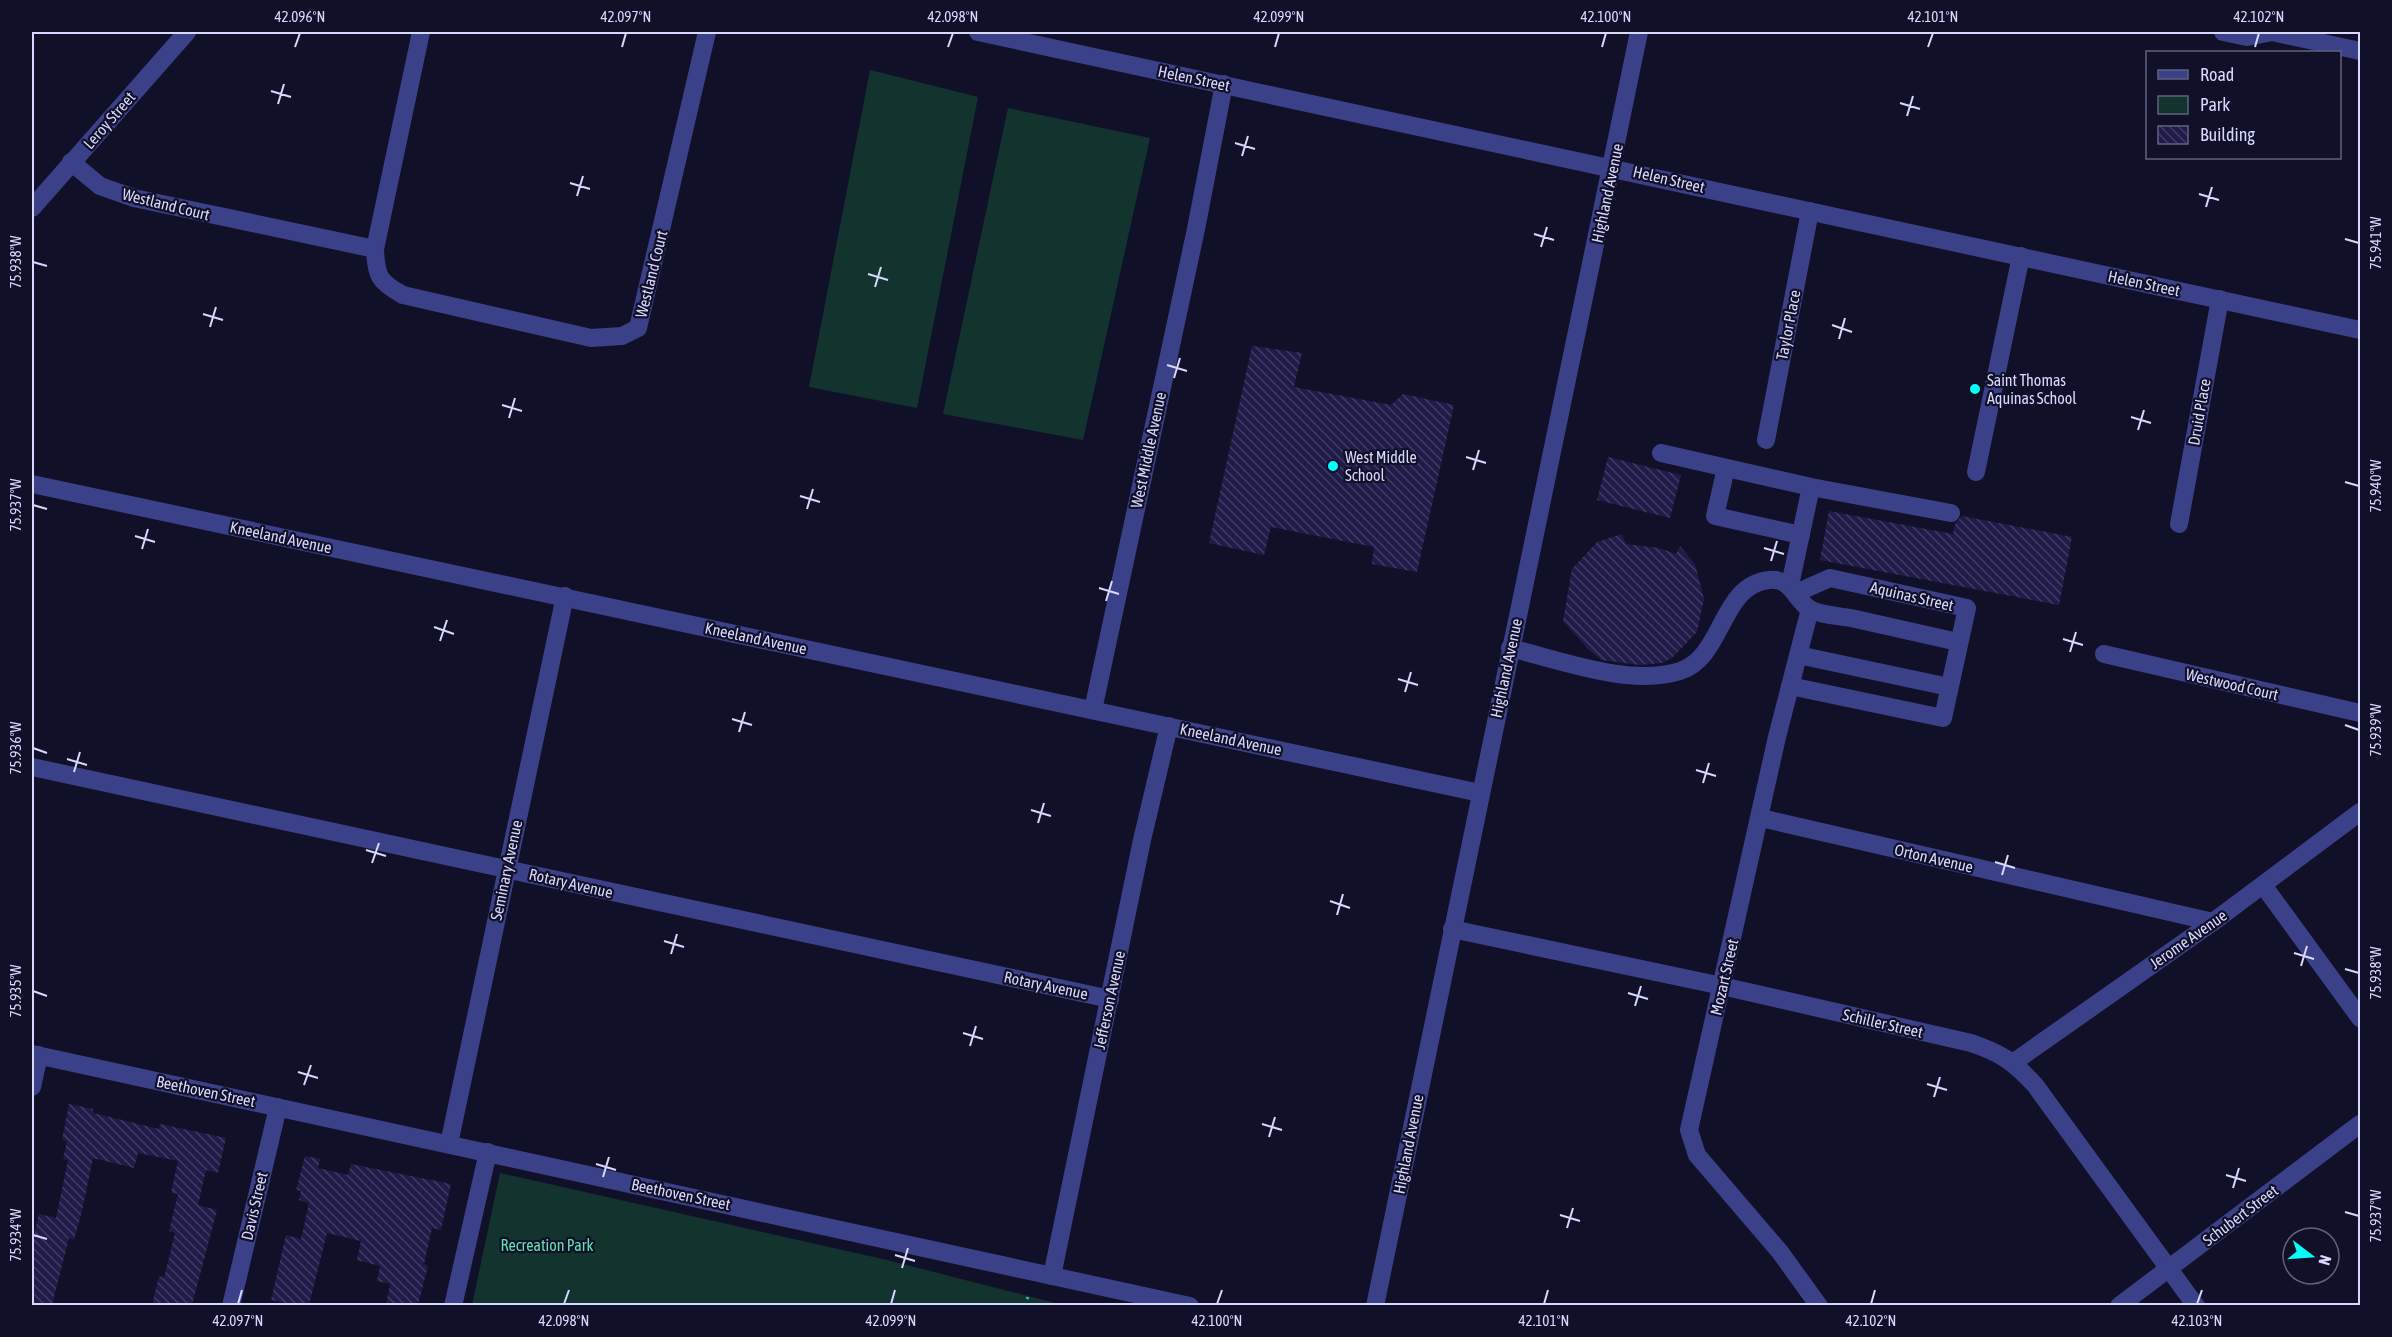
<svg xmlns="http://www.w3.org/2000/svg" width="2392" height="1337" viewBox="0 0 2392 1337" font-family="'Asap Condensed',sans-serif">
<defs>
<pattern id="building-back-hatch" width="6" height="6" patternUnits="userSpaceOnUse" patternTransform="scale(1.5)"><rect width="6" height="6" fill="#201c4a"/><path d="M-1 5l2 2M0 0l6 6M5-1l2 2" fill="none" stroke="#403c65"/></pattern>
</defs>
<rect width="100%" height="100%" fill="#111029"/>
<g fill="#13332e">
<polygon points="870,70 978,97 917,408 809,387"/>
<polygon points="1008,108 1150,138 1083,440 943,414"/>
<polygon points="500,1173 887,1260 1063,1305 472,1305"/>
</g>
<g fill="url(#building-back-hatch)">
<polygon points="1252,346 1302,353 1294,387 1391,405 1403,394 1454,405 1417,572 1372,564 1374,547 1271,527 1264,555 1209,543"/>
<polygon points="1608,457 1681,475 1670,518 1597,500"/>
<polygon points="1829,511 1953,534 1955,524 1962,516 2072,537 2059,605 1820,560"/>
<polygon points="1622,534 1626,544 1659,548 1676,554 1680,546 1695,564 1704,599 1697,632 1672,658 1662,663 1640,665 1601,660 1588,649 1563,621 1572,569 1597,542"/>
<polygon points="69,1104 93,1109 93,1113 159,1129 160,1124 226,1138 218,1173 206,1170 198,1205 217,1210 192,1305 152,1305 159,1276 164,1278 175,1233 169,1231 178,1194 171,1193 178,1161 138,1153 134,1168 93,1158 82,1211 74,1240 69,1238 52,1305 32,1305 32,1242 39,1214 56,1218 68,1160 63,1159 67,1141 62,1140"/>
<polygon points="305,1156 320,1159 318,1168 348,1175 351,1164 451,1184 441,1230 432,1228 424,1264 428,1266 418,1305 386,1305 390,1284 377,1281 380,1266 357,1260 361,1241 327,1233 309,1305 295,1305 271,1300 286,1235 301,1239 308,1208 308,1203 299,1200 301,1191 296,1190"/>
</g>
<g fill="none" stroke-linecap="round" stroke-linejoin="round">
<polyline stroke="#30bba2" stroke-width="3" stroke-dasharray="3 4.5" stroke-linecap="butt" points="1024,1306 1028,1297"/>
<g stroke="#3b4188" stroke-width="18">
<path d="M421 32 375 249C376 276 379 282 403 295L591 338 622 336 638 328 707 32"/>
<polyline points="978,32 2360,330"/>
<polyline points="2223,32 2247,37 2272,32 2360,51"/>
<polyline points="71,162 100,186 134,198 375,249"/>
<polyline points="32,208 187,32"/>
<polyline points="1766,440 1810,211"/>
<polyline points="1661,453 1811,487 1951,513"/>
<polyline points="1726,468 1715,516 1801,535"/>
<polyline points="1976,472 2021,256"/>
<polyline points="32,484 1480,793"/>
<polyline points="2179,524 2220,299"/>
<polyline points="1790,585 1811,487"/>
<polyline points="1810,609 1777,737 1689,1130 1697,1155 1780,1252 1819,1306"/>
<path d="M1510 648C1560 660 1630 687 1680 671 1724 657 1720 585 1769 580 1792 577 1795 601 1811 610 1822 615 1839 616 1851 618 1887 626 1923 634 1958 642"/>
<polyline points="2104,654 2360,713"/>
<polyline points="1798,655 1949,687"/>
<polyline points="1790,686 1943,718 1967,608 1830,578 1796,593"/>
<polyline points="1093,710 1196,229 1224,84"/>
<polyline points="32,767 1110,999"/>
<polyline points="1761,818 2213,922"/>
<polyline points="2263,885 2360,1018"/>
<path d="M1452 929 1722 986 1971 1043C2001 1053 2014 1062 2035 1085L2196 1306"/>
<polyline points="32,1054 1190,1306"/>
<polyline points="2014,1062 2213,922 2360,812"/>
<polyline points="32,1087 39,1055"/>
<polyline points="449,1144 565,596"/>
<polyline points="1052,1276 1142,840 1169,726"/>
<polyline points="231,1306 278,1107"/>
<polyline points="453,1306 488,1152"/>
<polyline points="1375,1306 1639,32"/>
<polyline points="2119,1306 2360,1124"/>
</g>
</g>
<path fill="none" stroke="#d8d8ff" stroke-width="2" d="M295 47 300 33M622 47 626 33M948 47 953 33M1275 47 1279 33M1602 47 1606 33M1928 47 1933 33M2255 47 2259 33M271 91 291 97M1900 103 1920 109M278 104 284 84M1907 116 1913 96M1235 143 1255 149M1242 156 1248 136M570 183 590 189M2199 194 2219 200M577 196 583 176M2206 207 2212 187M1534 234 1554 240M2345 239 2359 243M1541 247 1547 227M33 262 47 266M868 274 888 280M875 287 881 267M203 314 223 320M1832 325 1852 332M210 327 216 307M1839 339 1845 318M1167 365 1187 371M1174 378 1180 358M502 405 522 411M2131 417 2151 423M509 418 515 398M2138 430 2144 410M1466 457 1486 463M1473 470 1479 450M2345 482 2359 486M800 496 820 502M33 505 47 509M807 509 813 489M135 536 155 542M1764 548 1784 554M142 549 148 529M1771 561 1777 541M1099 588 1119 594M1106 601 1112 581M434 627 454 634M2063 639 2083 645M440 641 447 620M2070 652 2076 632M1398 679 1418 685M1405 692 1411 672M732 719 752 725M2345 725 2359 730M739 732 745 712M33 748 47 753M67 759 87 765M1696 770 1716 776M74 772 80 752M1703 783 1709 763M1031 810 1051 816M1038 823 1044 803M366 850 386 856M1995 862 2015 868M372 863 379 843M2002 875 2008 855M1330 901 1350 908M1337 915 1343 894M664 941 684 947M2294 953 2314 959M671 954 677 934M2301 966 2307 946M2345 969 2359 973M33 991 47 996M1628 993 1648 999M1635 1006 1641 986M963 1033 983 1039M970 1046 976 1026M298 1072 318 1078M1927 1084 1947 1090M304 1085 311 1065M1934 1097 1940 1077M1262 1124 1282 1130M1269 1137 1275 1117M596 1164 616 1170M2226 1175 2246 1181M603 1177 609 1157M2233 1188 2239 1168M2345 1212 2359 1216M1560 1215 1580 1221M1567 1228 1573 1208M33 1235 47 1239M895 1255 915 1261M902 1268 908 1248M238 1304 242 1290M564 1304 569 1290M891 1304 895 1290M1217 1304 1222 1290M1544 1304 1548 1290M1871 1304 1875 1290M2197 1304 2202 1290"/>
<g fill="#04fffb" stroke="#111029" stroke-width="2">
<circle cx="1975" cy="389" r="6"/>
<circle cx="1333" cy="466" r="6"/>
</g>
<g text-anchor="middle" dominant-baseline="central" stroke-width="4.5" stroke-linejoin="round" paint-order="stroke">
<g font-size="16" fill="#d8d8ff" stroke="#111029">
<text transform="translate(1194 78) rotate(12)">Helen Street</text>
<text transform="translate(109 120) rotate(-49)">Leroy Street</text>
<text transform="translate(1669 179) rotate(13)">Helen Street</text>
<text transform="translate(1607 193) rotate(-78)">Highland Avenue</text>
<text transform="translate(166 204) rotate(14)">Westland Court</text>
<text transform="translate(651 274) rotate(-76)">Westland Court</text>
<text transform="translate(2144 283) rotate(12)">Helen Street</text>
<text transform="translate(1788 325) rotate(-79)">Taylor Place</text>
<text transform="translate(2199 412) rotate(-80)">Druid Place</text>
<text transform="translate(1148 450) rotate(-78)">West Middle Avenue</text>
<text transform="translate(281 537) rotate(12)">Kneeland Avenue</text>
<text transform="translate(1912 596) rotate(13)">Aquinas Street</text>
<text transform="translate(756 638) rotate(12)">Kneeland Avenue</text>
<text transform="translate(1506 668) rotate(-78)">Highland Avenue</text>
<text transform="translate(2232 684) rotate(13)">Westwood Court</text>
<text transform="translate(1231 739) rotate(12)">Kneeland Avenue</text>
<text transform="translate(1934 858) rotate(13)">Orton Avenue</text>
<text transform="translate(506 870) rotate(-78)">Seminary Avenue</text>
<text transform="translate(571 883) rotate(13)">Rotary Avenue</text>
<text transform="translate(2188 939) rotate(-35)">Jerome Avenue</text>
<text transform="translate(1724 977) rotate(-77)">Mozart Street</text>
<text transform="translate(1046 985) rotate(12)">Rotary Avenue</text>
<text transform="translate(1109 1000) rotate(-78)">Jefferson Avenue</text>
<text transform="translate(1883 1023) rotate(13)">Schiller Street</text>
<text transform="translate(206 1091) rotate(12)">Beethoven Street</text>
<text transform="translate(1408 1144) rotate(-79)">Highland Avenue</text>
<text transform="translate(681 1194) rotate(12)">Beethoven Street</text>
<text transform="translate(254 1206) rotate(-77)">Davis Street</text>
<text transform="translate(2240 1215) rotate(-37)">Schubert Street</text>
</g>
<g font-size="16" fill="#d8d8ff" stroke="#111029" text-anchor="start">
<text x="1987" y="380">Saint Thomas<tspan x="1987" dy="18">Aquinas School</tspan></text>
<text x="1345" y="457">West Middle<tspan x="1345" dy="18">School</tspan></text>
</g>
<g font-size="16" fill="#62e1b2" stroke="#111029">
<text x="547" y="1245">Recreation Park</text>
</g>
</g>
<rect width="2392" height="1337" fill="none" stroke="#111029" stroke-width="66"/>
<rect x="2146" y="51" width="195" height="108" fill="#111029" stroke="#61607f" stroke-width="1.5"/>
<rect x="2158" y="70" width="30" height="9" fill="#3b4188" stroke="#61607f" stroke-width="1.5"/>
<text x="2200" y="81" font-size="18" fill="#d8d8ff">Road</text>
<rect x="2158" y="96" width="30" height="18" fill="#13332e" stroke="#61607f" stroke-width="1.5"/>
<text x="2200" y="111" font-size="18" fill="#d8d8ff">Park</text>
<rect x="2158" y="126" width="30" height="18" fill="url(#building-back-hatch)" stroke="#61607f" stroke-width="1.5"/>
<text x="2200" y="141" font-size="18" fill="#d8d8ff">Building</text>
<g transform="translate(2311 1256) rotate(107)"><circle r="28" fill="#111029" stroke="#61607f" stroke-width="1.5"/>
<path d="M0-4.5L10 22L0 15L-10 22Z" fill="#04fffb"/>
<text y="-9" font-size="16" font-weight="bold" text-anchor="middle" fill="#d8d8ff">N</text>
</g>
<rect x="33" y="33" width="2326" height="1271" fill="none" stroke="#d8d8ff" stroke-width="2"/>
<g font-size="15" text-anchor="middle" fill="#d8d8ff">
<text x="300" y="22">42.096°N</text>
<text x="626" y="22">42.097°N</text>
<text x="953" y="22">42.098°N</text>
<text x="1279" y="22">42.099°N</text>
<text x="1606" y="22">42.100°N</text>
<text x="1933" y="22">42.101°N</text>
<text x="2259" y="22">42.102°N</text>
<text transform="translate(2376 243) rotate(-90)" y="5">75.941°W</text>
<text transform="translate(16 262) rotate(-90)" y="5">75.938°W</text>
<text transform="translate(2376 486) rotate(-90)" y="5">75.940°W</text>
<text transform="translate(16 505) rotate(-90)" y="5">75.937°W</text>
<text transform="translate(2376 730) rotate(-90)" y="5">75.939°W</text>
<text transform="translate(16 748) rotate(-90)" y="5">75.936°W</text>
<text transform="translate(2376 973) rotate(-90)" y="5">75.938°W</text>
<text transform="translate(16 991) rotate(-90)" y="5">75.935°W</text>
<text transform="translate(2376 1216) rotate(-90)" y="5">75.937°W</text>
<text transform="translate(16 1235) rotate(-90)" y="5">75.934°W</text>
<text x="238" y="1326">42.097°N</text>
<text x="564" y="1326">42.098°N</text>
<text x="891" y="1326">42.099°N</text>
<text x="1217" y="1326">42.100°N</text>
<text x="1544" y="1326">42.101°N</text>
<text x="1871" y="1326">42.102°N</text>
<text x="2197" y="1326">42.103°N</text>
</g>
</svg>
